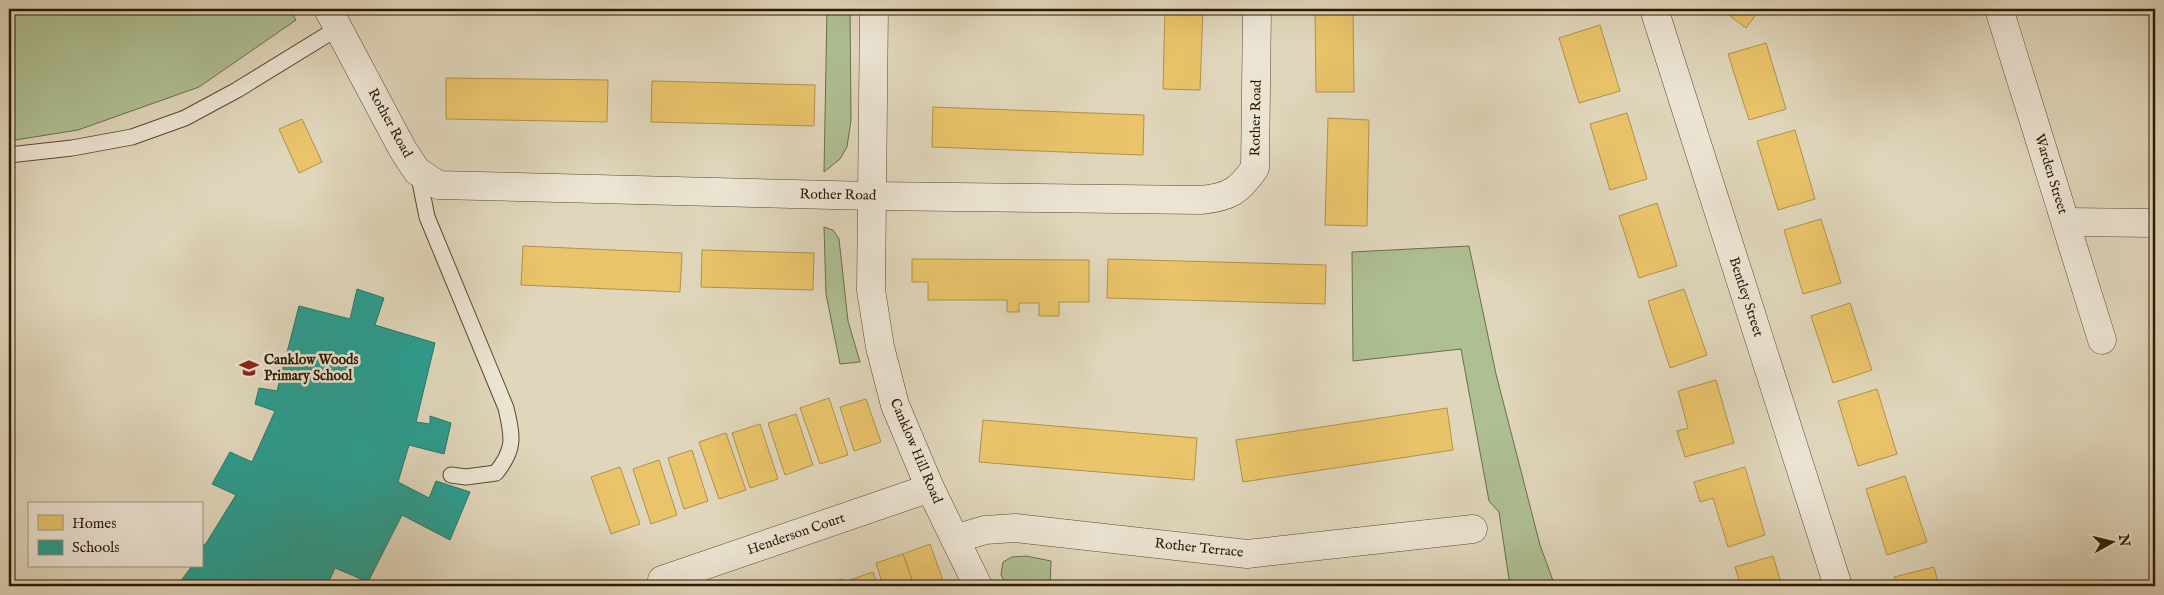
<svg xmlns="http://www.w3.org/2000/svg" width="2164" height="595" viewBox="0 0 2164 595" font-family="'IM FELL English',serif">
<rect width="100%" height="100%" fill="#e0d6bb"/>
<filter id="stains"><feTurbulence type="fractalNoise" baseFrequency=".004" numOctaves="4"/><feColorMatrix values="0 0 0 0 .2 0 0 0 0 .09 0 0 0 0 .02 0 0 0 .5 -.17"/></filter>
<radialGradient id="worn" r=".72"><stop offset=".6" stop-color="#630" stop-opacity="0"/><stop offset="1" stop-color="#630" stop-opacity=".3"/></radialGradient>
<g fill="#aebf93" stroke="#6e6c4a">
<polygon points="9,9 289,9 296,20 199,87 78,130 9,141"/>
<polygon points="827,9 850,9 851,120 847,147 840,159 824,172"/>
<polygon points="824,227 833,230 839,239 848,321 860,362 840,364 826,294"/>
<polygon points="1469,246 1496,374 1540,545 1555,586 1510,586 1499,512 1489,501 1461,349 1353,361 1352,252"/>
<polygon points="1026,556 1051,561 1050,586 1007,586 1001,575 1003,562 1012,557"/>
</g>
<g fill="#e9c46a" stroke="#b1914a">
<polygon points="1165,9 1203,9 1200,90 1163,89"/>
<polygon points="1315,9 1353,9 1354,92 1316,92"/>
<polygon points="1557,9 1568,9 1565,14"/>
<polygon points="1721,9 1760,9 1746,28"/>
<polygon points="1600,25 1620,91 1579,103 1559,38"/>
<polygon points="1766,43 1786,109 1749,120 1728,54"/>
<polygon points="446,78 608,80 607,122 446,119"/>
<polygon points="652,81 815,85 814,126 651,122"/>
<polygon points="933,107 1144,115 1143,155 932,147"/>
<polygon points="1627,113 1647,179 1610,190 1590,124"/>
<polygon points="1328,118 1369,120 1367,226 1325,225"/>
<polygon points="302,119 322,162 299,173 279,129"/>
<polygon points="1795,130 1815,199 1778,210 1757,141"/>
<polygon points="1657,203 1677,266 1639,278 1619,216"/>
<polygon points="1821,219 1841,283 1803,294 1784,230"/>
<polygon points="523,246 682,253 680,292 521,285"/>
<polygon points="702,250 814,253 813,290 701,287"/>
<polygon points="912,259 1089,260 1089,302 1059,302 1059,316 1039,316 1039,303 1019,303 1019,312 1007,312 1007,300 928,300 928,282 912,282"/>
<polygon points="1108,259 1326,265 1325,304 1107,298"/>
<polygon points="1684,289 1707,355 1670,368 1648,301"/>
<polygon points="1850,303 1872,370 1833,383 1811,316"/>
<polygon points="1716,380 1734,443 1685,457 1677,431 1688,428 1678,391"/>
<polygon points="1877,389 1897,454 1858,466 1838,401"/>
<polygon points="829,398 848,455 820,464 800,408"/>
<polygon points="866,399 881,442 854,451 840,407"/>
<polygon points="1447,408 1453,450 1243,482 1236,440"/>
<polygon points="796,414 813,465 785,475 768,423"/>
<polygon points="983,420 1197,438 1194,480 979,462"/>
<polygon points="760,424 778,479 750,488 732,433"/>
<polygon points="726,433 746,490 719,499 699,442"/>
<polygon points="692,450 708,501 684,509 668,458"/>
<polygon points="659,460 677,515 651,524 633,469"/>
<polygon points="620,467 640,524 611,534 591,477"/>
<polygon points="1745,467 1765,535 1728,547 1713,498 1700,502 1694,482"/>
<polygon points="1905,476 1927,542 1887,555 1866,489"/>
<polygon points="930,544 945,586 914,586 903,554"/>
<polygon points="903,554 914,586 883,586 876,563"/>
<polygon points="1773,556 1782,586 1741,586 1735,567"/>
<polygon points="1934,567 1939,586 1896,586 1894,577"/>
<polygon points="873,572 878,586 852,586 850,580"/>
<polygon points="842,579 844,586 821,586"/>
<polygon points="1488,583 1489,586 1461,586"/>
</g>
<polygon fill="#2a9d8f" stroke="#2b7564" points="357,289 384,298 375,325 435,343 416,422 430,424 430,416 451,423 444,454 409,445 398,482 429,498 436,481 470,492 450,540 402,515 368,582 335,568 327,586 177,586 192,566 201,566 201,543 205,545 236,495 212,484 230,452 252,462 275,411 255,404 259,388 277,391 299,306 350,319"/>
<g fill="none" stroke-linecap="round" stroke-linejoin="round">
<defs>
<g id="lane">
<polyline points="9,155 72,148 132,137 185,118 237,90 338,28"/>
<path d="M418 172 427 217 506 408C513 438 515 449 496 473L466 477 451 475"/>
</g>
<g id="street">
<path d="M328 9 403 150 417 171 438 185 871 196 1201 200C1230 197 1239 191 1255 168L1257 9"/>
<polyline points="874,9 871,290 880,347 895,405 930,488 978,586"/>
<polyline points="1654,9 1838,586"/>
<polyline points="1999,9 2102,340"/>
<polyline points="2066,222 2155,223"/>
<polyline points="955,539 985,530 1015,528 1247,554 1473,529"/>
<polyline points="662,580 930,488"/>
</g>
</defs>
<use href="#lane" stroke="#5a482f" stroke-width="17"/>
<use href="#street" stroke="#5a482f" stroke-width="29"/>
<use href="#lane" stroke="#ebe4d3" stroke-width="15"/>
<use href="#street" stroke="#ebe4d3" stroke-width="28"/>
</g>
<defs>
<symbol id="school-bare" viewBox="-9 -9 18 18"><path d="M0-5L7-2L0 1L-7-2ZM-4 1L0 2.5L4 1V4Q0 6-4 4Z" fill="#8f2418" stroke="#ebe4d3" stroke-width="2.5" paint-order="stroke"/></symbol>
</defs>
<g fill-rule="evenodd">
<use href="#school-bare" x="235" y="354" width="28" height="28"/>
</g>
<g text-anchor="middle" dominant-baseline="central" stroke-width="5" stroke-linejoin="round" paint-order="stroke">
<g font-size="14" fill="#2e1900" stroke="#ebe4d3">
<text transform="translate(1256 118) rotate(-89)">Rother Road</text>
<text transform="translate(390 123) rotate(61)">Rother Road</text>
<text transform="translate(2051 174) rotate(73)">Warden Street</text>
<text transform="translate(838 195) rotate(1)">Rother Road</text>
<text transform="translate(1746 297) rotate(72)">Bentley Street</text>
<text transform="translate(916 451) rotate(67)">Canklow Hill Road</text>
<text transform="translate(796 534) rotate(-19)">Henderson Court</text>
<text transform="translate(1199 548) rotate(6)">Rother Terrace</text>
</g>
<g font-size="14" font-weight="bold" fill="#2e1900" stroke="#ebe4d3" text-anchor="start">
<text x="264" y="360">Canklow Woods<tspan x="264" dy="16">Primary School</tspan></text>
</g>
</g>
<rect width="2164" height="595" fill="none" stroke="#e0d6bb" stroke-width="30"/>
<rect x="10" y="10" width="2144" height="575" fill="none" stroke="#2e1900" stroke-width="2.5"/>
<rect x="15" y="15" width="2134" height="565" fill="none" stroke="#2e1900"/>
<rect x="28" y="502" width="175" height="65" fill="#ebe4d3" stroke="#9f937f"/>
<rect x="38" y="515" width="25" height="15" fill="#e9c46a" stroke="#9f937f"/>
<text x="72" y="528" font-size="15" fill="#2e1900">Homes</text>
<rect x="38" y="540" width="25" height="15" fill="#2a9d8f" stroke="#9f937f"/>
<text x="72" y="552" font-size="15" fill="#2e1900">Schools</text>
<g transform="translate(2112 542) rotate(82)" stroke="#ebe4d3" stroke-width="4" paint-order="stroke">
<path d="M0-4L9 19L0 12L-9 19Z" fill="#2e1900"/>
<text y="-8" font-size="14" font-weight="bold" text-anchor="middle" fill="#2e1900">N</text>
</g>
<rect width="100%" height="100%" filter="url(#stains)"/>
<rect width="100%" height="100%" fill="url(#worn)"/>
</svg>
